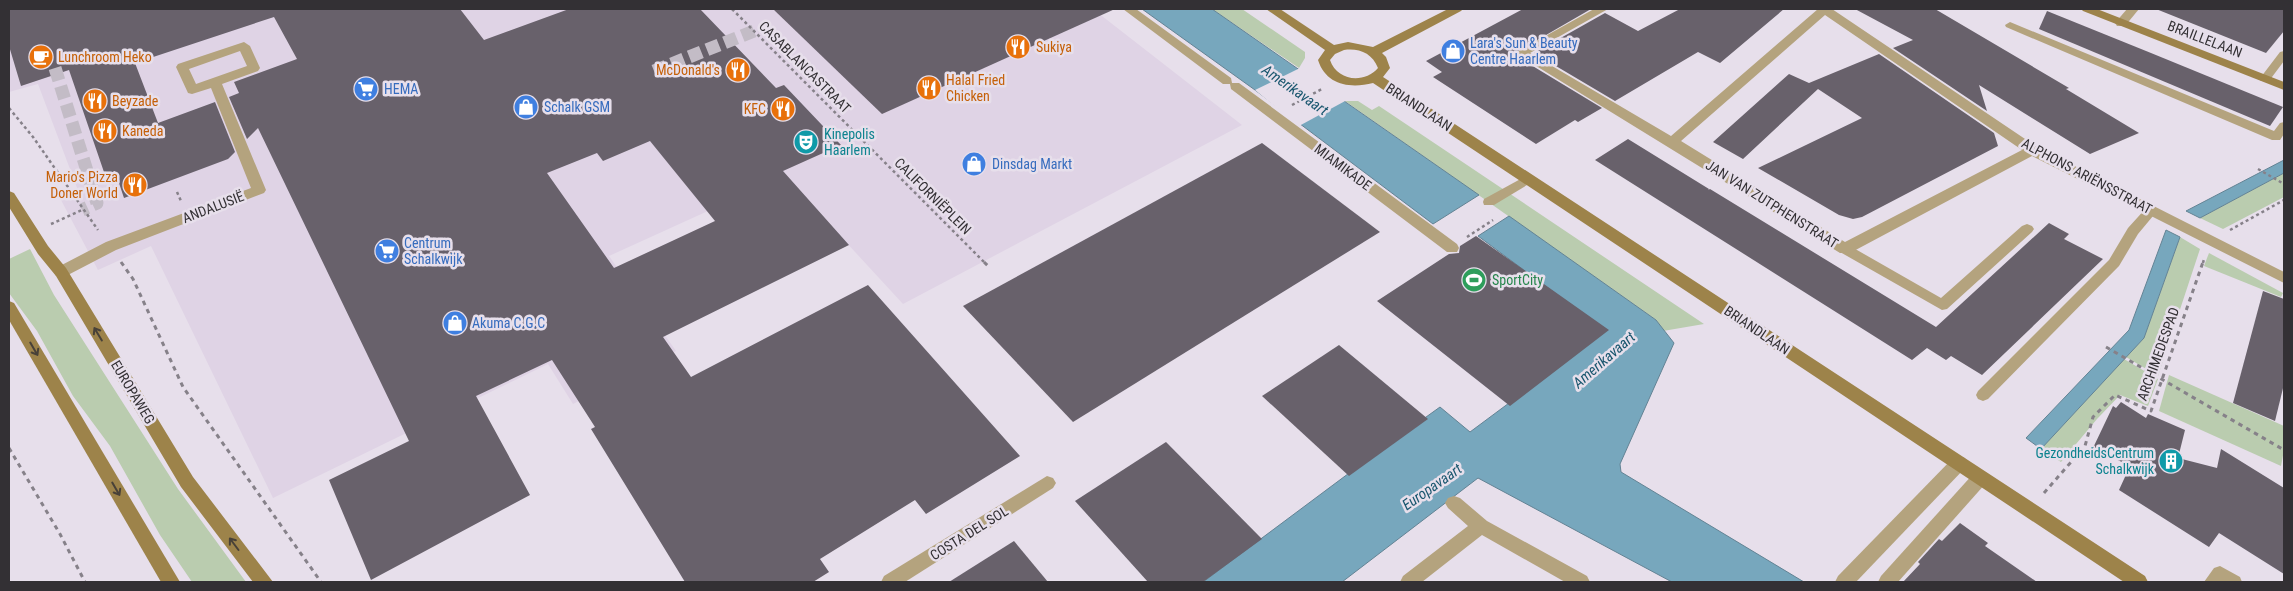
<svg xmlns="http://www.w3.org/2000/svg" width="2293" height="591" viewBox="0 0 2293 591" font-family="'Roboto Condensed',sans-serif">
<rect width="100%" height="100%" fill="#e7dfeb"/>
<polygon fill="#dfd3e5" points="9,9 1093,9 1242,125 903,304 785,176 609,256 676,351 573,404 548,364 273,498 151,246 98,270 61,200 79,193 38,84 9,92"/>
<g fill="#baccaf">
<polygon points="1212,9 1242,9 1305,52 1305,58 1299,68"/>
<polygon points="1345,101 1358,101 1372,110 1379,106 1704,324 1663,331 1656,320"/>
<polygon points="2284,173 2284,197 2223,229 2200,218"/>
<polygon points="2180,237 2200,249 2158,376 2126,357 2144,338"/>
<polygon points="30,249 54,295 178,489 246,582 192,582 160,535 110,446 73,396 37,331 9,293 9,259"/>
<polygon points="2209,253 2283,293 2281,297 2204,266"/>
<polygon points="2124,359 2158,379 2148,406 2120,395 2097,419 2061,462 2041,449"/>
<polygon points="2169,375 2284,426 2284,450 2281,466 2159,411"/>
</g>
<g fill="#77a7bd" stroke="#638394">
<polygon points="1142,9 1212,9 1479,195 1433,224 1255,90"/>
<polygon points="2284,160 2284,173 2200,218 2186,211"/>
<polygon points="1509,216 1656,320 1674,343 1620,464 1621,472 1804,582 1672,582 1478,478 1342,582 1203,582 1376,453 1440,407 1470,432 1606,331 1478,236"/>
<polygon points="2166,230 2180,237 2144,338 2041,449 2026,438 2129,330"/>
</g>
<polygon fill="#e7dfeb" points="1300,68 1347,100 1299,126 1255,90"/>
<g fill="#68616b" fill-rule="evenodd">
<path d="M9 9H460L484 40 569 9H700L776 88 784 85 841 145 783 171 849 245 663 337 691 377 868 285 1020 456 926 514 915 500 820 559 829 572 813 582H685L591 429 595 427 552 360 476 396 530 495 371 580 329 480 409 441 258 128 247 139 229 97 239 93 234 82 297 59 274 17 135 63 158 123 215 102 235 152 228 159 124 198 115 171 105 175 69 70 21 86 9 46ZM650 141 715 221 614 268 547 173 597 153 603 161Z"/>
<polygon points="773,9 1115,9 882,114"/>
<polygon points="1523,9 1591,9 1513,54 1602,108 1578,122 1575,120 1536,144 1433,77 1442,72 1426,61"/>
<polygon points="1680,9 1784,9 1720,63 1698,52 1615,101 1534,53 1605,13 1638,31"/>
<polygon points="1855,9 1935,9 2069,88 2066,89 2139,133 2090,154 1979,85 1987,111 1893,48 1913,40"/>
<polygon points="2156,9 2284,9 2284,31 2266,53"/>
<polygon points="2047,11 2151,53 2283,107 2270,126 2039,29"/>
<polygon points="1879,54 1994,133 1998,146 1862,217 1853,219 1839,215 1758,168 1862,118 1818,89 1743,159 1713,142 1789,74 1809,83"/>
<polygon points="1628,139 1709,189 1708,190 1710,189 1936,327 2049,223 2069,234 2064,239 2103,259 1982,375 1951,356 1946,360 1927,348 1912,360 1595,160"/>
<polygon points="1262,143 1380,232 1073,422 963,306"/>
<polygon points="1476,236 1609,330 1510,406 1377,301 1449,254 1459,253 1460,246"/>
<polygon points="2263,291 2284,299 2284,384 2275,421 2233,403"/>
<polygon points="1339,345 1428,419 1349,476 1262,396"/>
<polygon points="2121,402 2146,418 2148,414 2185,430 2178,458 2217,468 2221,449 2284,488 2284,574 2219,533 2209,547 2119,490 2130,466 2093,448 2113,406 2116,408"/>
<polygon points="1166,442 1262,539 1203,582 1148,582 1075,501"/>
<polygon points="1960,523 1988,543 1985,546 2037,582 1903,582 1920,564 1918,562 1939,539 1942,541"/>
<polygon points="1014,541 1048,582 949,582"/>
</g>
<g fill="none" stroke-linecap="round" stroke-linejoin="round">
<g stroke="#c3bcc6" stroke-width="13" stroke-dasharray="13 6" stroke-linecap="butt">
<polyline points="55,68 97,203 82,210"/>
<polyline points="654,71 754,31"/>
</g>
<g stroke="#868189" stroke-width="2.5" stroke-dasharray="3 3" stroke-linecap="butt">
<polyline points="732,9 985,263"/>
<polyline points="1292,105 1322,89"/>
<polyline points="9,108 33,137 98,230"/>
<polyline points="2258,169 2284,184"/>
<polyline points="177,192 181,201"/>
<polyline points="51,224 82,210"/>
<polyline points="2230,230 2284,200"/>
<polyline points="1467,237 1493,220"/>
<polyline points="2203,263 2204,259"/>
</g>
<g stroke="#868189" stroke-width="3" stroke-dasharray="4.5 4.5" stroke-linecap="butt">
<polyline points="121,262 133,279 183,387 321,582"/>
<polyline points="984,262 988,266"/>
<polyline points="2106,347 2284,450"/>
<polyline points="9,448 60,534 85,582"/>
<polyline points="2044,493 2085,446 2093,417 2115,395 2151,411 2203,262"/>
</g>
<g fill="#b4a37e" fill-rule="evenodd">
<polygon points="2010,22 2274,131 2280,123 2284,122 2284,134 2280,140 2272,140 2006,27 2005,25"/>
<polygon points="2284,51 2284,61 2269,81 2261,81 2259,79 2261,77 2280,52"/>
<polygon points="1528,175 1532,176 1534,179 1532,182 1494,205 1484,205 1483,202 1484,199"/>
<polygon points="2152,206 2158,210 2138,234 2119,266 1988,399 1983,401 1978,399 1976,395 1978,391 2109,260 2128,228 2147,207"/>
<polygon points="2027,224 2032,226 2034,229 2032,232 1947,309 1942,310 1840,252 1838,249 1845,244 1850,246 1941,298 2022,226"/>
<polygon points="2220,566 2240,577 2242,582 2204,582 2214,568"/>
</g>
<g fill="#b4a37e" fill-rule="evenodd">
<polygon points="1123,9 1136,9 1231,78 1232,83 1239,83 1457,244 1459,248 1457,252 1447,252 1231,89 1230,84 1223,84"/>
<path d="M1594 9H1608L1530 53 1671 136 1818 9H1832L2037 147 2284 272V283L2032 156 1850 253H1840L1515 53ZM1825 15 2022 150 1845 242 1681 141Z"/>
<polygon points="2127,9 2139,9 2125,26 2117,26 2115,23"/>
<path d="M244 42 250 46 260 68 258 71 222 84 266 190 264 193 116 250 66 276H56L54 272 56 268 106 242 251 188 211 88 192 94 188 93 176 67 178 64ZM240 51 247 66 196 84 189 69Z"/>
<polygon points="1959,456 1965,458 1967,463 1965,468 1856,582 1835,582 1838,576 1953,458"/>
<polygon points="1980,471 1986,473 1989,478 1986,483 1898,582 1878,582 1881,576 1974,473"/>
<polygon points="1047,476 1053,478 1056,483 1053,488 905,582 881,582 884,576"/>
<polygon points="1454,496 1460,498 1487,521 1587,576 1590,582 1565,582 1482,535 1422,582 1400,582 1403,576 1468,526 1448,508 1445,503 1448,498"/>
</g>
<g fill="#9d834a" fill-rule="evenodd">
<path d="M1266 9H1280L1334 45 1348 42 1373 47 1448 9H1463L1461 11 1382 53 1386 57 1390 68 1383 77 2145 576 2148 582H2124L1373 83C1350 89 1326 85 1318 60L1325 50ZM1344 50C1359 48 1372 53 1378 68 1364 84 1337 81 1330 60L1335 54Z"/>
<polygon points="2081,9 2097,9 2284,82 2284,90 2083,11"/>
<polygon points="9,191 14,193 48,246 66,268 193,477 273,582 253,582 181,487 56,276 38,254 9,207"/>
<polygon points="9,301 14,303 180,582 161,582 9,320"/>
</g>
</g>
<defs><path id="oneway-shaft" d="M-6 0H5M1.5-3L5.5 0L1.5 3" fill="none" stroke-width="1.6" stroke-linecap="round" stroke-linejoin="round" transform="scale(1.25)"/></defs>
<g stroke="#484138">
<use href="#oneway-shaft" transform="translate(98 334) rotate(-121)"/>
<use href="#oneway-shaft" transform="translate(34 349) rotate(60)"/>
<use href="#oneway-shaft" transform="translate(116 489) rotate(60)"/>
<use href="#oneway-shaft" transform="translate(234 544) rotate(-127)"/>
</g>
<defs>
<symbol id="restaurant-disc" viewBox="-11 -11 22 22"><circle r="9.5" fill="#e8710a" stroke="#e7dfeb"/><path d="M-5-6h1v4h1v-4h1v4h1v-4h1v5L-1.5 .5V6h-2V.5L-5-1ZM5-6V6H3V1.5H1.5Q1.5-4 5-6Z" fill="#fff"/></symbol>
<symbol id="shop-disc" viewBox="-11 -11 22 22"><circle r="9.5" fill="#3f7fe0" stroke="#e7dfeb"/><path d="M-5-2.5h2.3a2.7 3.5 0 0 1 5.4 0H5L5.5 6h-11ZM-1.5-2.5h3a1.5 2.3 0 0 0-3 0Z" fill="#fff"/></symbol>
<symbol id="cafe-disc" viewBox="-11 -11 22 22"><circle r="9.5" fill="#e8710a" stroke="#e7dfeb"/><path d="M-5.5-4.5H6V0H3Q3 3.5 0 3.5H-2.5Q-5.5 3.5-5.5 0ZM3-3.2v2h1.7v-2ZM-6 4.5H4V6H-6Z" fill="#fff"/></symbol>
<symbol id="supermarket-disc" viewBox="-11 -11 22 22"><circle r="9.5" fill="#3f7fe0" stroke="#e7dfeb"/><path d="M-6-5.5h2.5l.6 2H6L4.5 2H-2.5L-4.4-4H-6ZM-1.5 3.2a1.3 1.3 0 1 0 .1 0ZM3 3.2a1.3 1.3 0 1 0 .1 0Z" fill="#fff"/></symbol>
<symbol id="theatre-disc" viewBox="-11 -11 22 22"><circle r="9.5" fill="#0f9aa8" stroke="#e7dfeb"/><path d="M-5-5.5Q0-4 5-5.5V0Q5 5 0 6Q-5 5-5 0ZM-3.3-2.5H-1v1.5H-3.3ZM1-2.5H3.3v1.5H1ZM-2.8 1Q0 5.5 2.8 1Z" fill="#fff"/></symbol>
<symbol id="stadium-disc" viewBox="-11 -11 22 22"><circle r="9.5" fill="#2e9e5b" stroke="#e7dfeb"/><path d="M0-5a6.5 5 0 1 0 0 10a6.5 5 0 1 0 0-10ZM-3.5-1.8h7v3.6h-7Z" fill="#fff"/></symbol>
<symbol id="building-disc" viewBox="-11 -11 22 22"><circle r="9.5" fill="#0f9aa8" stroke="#e7dfeb"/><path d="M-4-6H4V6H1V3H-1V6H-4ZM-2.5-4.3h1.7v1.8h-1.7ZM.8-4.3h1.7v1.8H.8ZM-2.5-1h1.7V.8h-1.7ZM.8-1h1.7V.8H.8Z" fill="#fff"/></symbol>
</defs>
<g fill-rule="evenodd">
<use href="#restaurant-disc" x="1004" y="33" width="28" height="28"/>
<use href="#shop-disc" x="1439" y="37" width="28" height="28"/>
<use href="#cafe-disc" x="27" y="43" width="28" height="28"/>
<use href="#restaurant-disc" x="724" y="56" width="28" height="28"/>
<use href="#restaurant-disc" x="915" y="74" width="28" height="28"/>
<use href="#supermarket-disc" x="352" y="75" width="28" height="28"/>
<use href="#restaurant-disc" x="81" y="87" width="28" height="28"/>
<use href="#shop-disc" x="512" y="93" width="28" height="28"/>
<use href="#restaurant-disc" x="769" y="95" width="28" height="28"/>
<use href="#restaurant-disc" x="91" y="117" width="28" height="28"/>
<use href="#theatre-disc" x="792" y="128" width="28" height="28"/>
<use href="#shop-disc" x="960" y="150" width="28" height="28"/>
<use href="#restaurant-disc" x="121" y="171" width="28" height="28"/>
<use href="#supermarket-disc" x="373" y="237" width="28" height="28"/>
<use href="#stadium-disc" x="1460" y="266" width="28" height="28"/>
<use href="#shop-disc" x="441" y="309" width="28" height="28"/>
<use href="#building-disc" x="2157" y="447" width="28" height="28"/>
</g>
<g text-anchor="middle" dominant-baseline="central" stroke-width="5" stroke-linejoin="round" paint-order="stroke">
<g font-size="14" fill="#333034" stroke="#e7dfeb">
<text transform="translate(2205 39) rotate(21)">BRAILLELAAN</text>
<text transform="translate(805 67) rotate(45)">CASABLANCASTRAAT</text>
<text transform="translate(1419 107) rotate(33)">BRIANDLAAN</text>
<text transform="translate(1343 167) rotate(37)">MIAMIKADE</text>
<text transform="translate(2087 176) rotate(28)">ALPHONS ARIËNSSTRAAT</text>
<text transform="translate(933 196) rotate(45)">CALIFORNIËPLEIN</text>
<text transform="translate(1772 204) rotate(32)">JAN VAN ZUTPHENSTRAAT</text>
<text transform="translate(213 207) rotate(-21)">ANDALUSIË</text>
<text transform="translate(1757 330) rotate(34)">BRIANDLAAN</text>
<text transform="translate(2158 354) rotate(-70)">ARCHIMEDESPAD</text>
<text transform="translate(133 392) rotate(59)">EUROPAWEG</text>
<text transform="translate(969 533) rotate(-32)">COSTA DEL SOL</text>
</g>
<g font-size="14" fill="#366cbe" stroke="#e7dfeb" text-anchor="start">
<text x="1470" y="43">Lara's Sun &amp; Beauty<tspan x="1470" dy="16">Centre Haarlem</tspan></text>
<text x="384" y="89">HEMA</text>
<text x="544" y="107">Schalk GSM</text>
<text x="992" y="164">Dinsdag Markt</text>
<text x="404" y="243">Centrum<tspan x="404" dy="16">Schalkwijk</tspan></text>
<text x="472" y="323">Akuma C.G.C</text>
</g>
<g font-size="14" fill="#c56008" stroke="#e7dfeb" text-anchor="start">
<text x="1036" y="47">Sukiya</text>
<text x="58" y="57">Lunchroom Heko</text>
<text x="720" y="70" text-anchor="end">McDonald's</text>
<text x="946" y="80">Halal Fried<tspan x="946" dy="16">Chicken</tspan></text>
<text x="112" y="101">Beyzade</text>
<text x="766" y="109" text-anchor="end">KFC</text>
<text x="122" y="131">Kaneda</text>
<text x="118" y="177" text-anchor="end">Mario's Pizza<tspan x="118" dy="16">Doner World</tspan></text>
</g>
<g font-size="14" fill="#0d838f" stroke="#e7dfeb" text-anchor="start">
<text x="824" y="134">Kinepolis<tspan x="824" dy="16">Haarlem</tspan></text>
<text x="2154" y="453" text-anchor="end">GezondheidsCentrum<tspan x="2154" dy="16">Schalkwijk</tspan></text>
</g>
<g font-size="14" fill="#27864d" stroke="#e7dfeb" text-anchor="start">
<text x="1492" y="280">SportCity</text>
</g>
<g font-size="15" font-style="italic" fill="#19566e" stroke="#e7dfeb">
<text transform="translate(1295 90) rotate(35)">Amerikavaart</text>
<text transform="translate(1604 360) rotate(-41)">Amerikavaart</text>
<text transform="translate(1432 487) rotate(-35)">Europavaart</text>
</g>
</g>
<rect width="2293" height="591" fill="none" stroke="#333034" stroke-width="20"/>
</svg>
